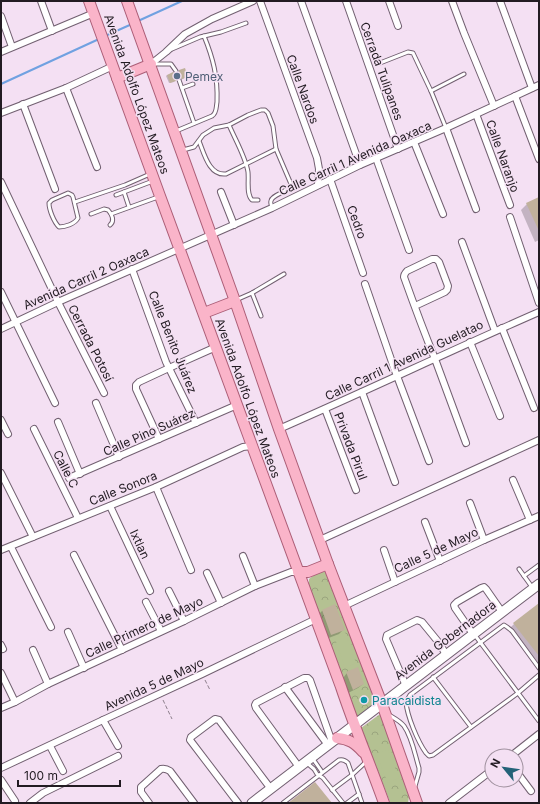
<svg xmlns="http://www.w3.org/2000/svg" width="540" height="804" viewBox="0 0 540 804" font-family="Inter,sans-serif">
<defs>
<pattern id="park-crowns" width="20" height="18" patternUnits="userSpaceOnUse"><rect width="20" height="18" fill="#b4c192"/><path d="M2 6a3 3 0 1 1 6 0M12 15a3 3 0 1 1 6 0" fill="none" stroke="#9aa57e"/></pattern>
</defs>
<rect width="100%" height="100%" fill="#f4e0f3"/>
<g fill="url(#park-crowns)">
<polygon points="318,572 327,572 333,581 375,703 357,718 309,588 309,579"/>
<polygon points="380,714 409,797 408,803 392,803 390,802 361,728"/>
</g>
<g fill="#b4c192">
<polygon points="345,632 356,663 345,668 334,636"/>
<polygon points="388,750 399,778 388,783 376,754"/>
</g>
<g fill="#0003">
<polygon points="179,71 186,77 181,80 179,78 176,78 174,82 169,83 166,76 167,75 178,74"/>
<polygon points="539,198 539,240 535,242 521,210 527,204"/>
<polygon points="539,605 539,670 508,630 514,624"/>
<polygon points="334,606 344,629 339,634 326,639 318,615 322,611"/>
<polygon points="347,673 363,684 358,688 348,693 343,678"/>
</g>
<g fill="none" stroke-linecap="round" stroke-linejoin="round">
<g stroke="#70a1e1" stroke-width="2">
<polyline points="138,21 182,1"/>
<polyline points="105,36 132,24"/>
<polyline points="1,84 99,39"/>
</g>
</g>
<g fill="#c0b19c">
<polygon points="185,68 188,77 182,79 181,78 178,77 177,78 176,81 170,83 167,75 173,72 177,74 179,73 179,70"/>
<polygon points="539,197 539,231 526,203"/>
<polygon points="539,603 539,656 513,623"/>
<polygon points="335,604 345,630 331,635 322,610"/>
<polygon points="358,667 364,684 353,690 346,672"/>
<polygon points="315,782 332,803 288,803"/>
</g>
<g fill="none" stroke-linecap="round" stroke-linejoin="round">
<defs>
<g id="lane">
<polyline points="172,49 200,37 221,32 246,23"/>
<polyline points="380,63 408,52 413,53 431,91 446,128"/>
<polyline points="154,64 171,64 176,71"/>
<polyline points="207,79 216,75"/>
<polyline points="179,80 194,123"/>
<polyline points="182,88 193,84"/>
<polyline points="431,91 464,74"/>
<path d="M229 125C235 139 246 158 248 172 249 181 246 194 252 200H258"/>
<path d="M176 131 212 116C217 113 216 107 217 102 218 77 213 58 204 36"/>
<path d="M199 141C204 153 209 176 226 174L276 149"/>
<path d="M183 150 194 147 203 135 214 128 229 125 248 115 261 110H265L268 113 273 126 276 149 291 184C288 193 272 194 271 201 270 203 272 206 272 208"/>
<polyline points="124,192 129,207"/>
<path d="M68 193 72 195 73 197 78 218C75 224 65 227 59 227 54 222 49 210 49 203L52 200Z"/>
<polyline points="116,195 153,181"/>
<polyline points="75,202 125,185 150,174"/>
<path d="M91 214 104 209 108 210C112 214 115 221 110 225"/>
<polyline points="111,214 158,197"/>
<polyline points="252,293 261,316"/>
<polyline points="236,300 252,293 284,274"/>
<polyline points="519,569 532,587"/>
<polyline points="524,576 539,565"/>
<polyline points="474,634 539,721"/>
<path d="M539 668 512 631 507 627 504 625 410 695 406 702C407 716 418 742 426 753L429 756 433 755 518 693 539 675"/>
<polyline points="433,677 471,727"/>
<path d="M389 715C394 718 400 721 404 726 412 737 415 755 419 768V772L415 786"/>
<polyline points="313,759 320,769 322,772"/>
<polyline points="307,763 314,769 317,774 323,778 343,803"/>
<polyline points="332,790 352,775 367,761"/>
<path d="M283 803 339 760C343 759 345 760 348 763L362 803"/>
<polyline points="347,803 359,794"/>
</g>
<g id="street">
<polyline points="41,1 52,31"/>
<polyline points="260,1 317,158 319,169 318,185"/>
<polyline points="301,1 360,165"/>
<polyline points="346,1 398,149"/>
<polyline points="389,1 398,26"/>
<polyline points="452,1 464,33 494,106"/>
<polyline points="500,1 532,88"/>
<polyline points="1,16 12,47"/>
<polyline points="1,52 94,13"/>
<polyline points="151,64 166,52 185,34 212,19 253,1"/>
<polyline points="66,88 97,167"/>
<polyline points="515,96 539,159"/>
<polyline points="23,104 55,189"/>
<polyline points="1,113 66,88 113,66"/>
<polyline points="476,114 510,205"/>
<polyline points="446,128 476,209"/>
<polyline points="414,142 443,214"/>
<polyline points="376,158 409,250"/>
<polyline points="330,179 363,273"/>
<polyline points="1,182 58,302 104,393"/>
<polyline points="221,192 234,225"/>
<polyline points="510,217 539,303"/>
<polyline points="462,242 495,331"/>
<polyline points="132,269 166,362 196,423"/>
<polyline points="365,284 394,368 429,461"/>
<polyline points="1,292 55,403"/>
<path d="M415 306 445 292 447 290 448 286 439 262 436 259H432L407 271C405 273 404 274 404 277 414 305 424 332 435 359L466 443"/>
<polyline points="502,328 534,408"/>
<polyline points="1,329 58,302 272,208 360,165 446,128 539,85"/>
<polyline points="470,342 500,416"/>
<polyline points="362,392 395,482"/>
<polyline points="96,403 119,457"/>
<polyline points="325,409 356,490"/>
<polyline points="1,420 8,434"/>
<polyline points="58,422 80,474"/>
<polyline points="34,429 78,518"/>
<path d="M279 429C366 391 452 350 539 312"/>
<polyline points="159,439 136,389 136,385 139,382 169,368 216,347"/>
<polyline points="1,473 33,537"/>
<polyline points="69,478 237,405"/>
<polyline points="513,480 530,520"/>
<polyline points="156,487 191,570"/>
<polyline points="470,503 484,540"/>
<polyline points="110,506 150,591"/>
<polyline points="425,522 440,561"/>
<polyline points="320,540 539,440"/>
<polyline points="11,547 51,627"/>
<polyline points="1,550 156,487 243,447 252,446"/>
<polyline points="384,550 395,582"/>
<polyline points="74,555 122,650"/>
<polyline points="243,556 255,586"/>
<polyline points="207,573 221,603"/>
<polyline points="169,591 184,621"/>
<polyline points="146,602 161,631"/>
<polyline points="344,606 484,540 539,516"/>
<polyline points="68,632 84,668"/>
<polyline points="473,634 455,608 454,605 457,602 481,588 484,587 486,589 502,612"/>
<polyline points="1,645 3,649"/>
<polyline points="33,650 48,684"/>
<polyline points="1,673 15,702"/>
<polyline points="406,686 386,639 387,635 417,620 422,622 440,644 446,655"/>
<polyline points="285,687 328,745"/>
<polyline points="1,708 15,702 48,684 184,621 255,586 291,572 298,572"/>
<polyline points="103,720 118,746"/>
<polyline points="50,746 63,771"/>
<polyline points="511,756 539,734"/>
<polyline points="299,767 256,708 255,705 256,703 304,678 308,678 310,680 332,742"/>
<polyline points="1,768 103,720 202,674 316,619"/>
<polyline points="516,771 531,791"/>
<polyline points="1,780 15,801"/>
<polyline points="30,803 43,793 118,756"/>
<path d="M149 803 141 792V787L161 769C165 768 167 769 170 771L194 803"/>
<polyline points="238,803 190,740 191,737 215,719 219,720 271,789"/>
<polyline points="449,803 492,770"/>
</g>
<polyline id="secondary" points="252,803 539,584"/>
<g id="primary">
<path d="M89 1 160 196 341 687C354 726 370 764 384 803"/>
<polyline points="127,1 235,301 279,429 328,564 382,704 417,803"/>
<polyline points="117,78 151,64"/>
<polyline points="204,313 235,301"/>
<polyline points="298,572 308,572 328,564"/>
<path d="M337 738C349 739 355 743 363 752"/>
</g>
</defs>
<use href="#lane" stroke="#726071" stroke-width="5"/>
<use href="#street" stroke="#726071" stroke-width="8"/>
<use href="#secondary" stroke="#726071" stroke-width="11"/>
<use href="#primary" stroke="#ac5e77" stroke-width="12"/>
<g stroke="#8e808d" stroke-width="1" stroke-dasharray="4 2" stroke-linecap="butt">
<polyline points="205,680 210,690"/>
<polyline points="163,700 172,719"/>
</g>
<use href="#lane" stroke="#fff" stroke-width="3"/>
<use href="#street" stroke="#fff" stroke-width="6"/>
<use href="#secondary" stroke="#fff" stroke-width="9"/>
<use href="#primary" stroke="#fab4c9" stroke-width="10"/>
</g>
<circle fill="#5c6f8a" stroke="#f4e0f3" stroke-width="1.5" cx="177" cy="76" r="4"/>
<circle fill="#0f9aa8" stroke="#f4e0f3" stroke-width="1.5" cx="364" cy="700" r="4"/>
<g text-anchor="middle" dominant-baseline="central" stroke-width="3" stroke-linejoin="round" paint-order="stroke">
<g font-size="12" fill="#221b22" stroke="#f4e0f3">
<text transform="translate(382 71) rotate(70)">Cerrada Tulipanes</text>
<text transform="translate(303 89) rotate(70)">Calle Nardos</text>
<text transform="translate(137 94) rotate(70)">Avenida Adolfo López Mateos</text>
<text transform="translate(503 156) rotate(70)">Calle Naranjo</text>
<text transform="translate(355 158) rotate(-24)">Calle Carril 1 Avenida Oaxaca</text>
<text transform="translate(357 222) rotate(70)">Cedro</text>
<text transform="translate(86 278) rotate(-24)">Avenida Carril 2 Oaxaca</text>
<text transform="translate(173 342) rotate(68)">Calle Benito Juárez</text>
<text transform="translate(91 343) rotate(63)">Cerrada Potosí</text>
<text transform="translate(404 360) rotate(-25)">Calle Carril 1 Avenida Guelatao</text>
<text transform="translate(248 398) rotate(70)">Avenida Adolfo López Mateos</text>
<text transform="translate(149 432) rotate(-24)">Calle Pino Suárez</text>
<text transform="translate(351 446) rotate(69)">Privada Pirul</text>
<text transform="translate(66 469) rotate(63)">Calle C</text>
<text transform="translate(123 488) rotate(-22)">Calle Sonora</text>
<text transform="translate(140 544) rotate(65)">Ixtlan</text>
<text transform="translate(436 550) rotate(-25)">Calle 5 de Mayo</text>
<text transform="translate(144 627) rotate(-25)">Calle Primero de Mayo</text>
<text transform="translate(445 640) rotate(-37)">Avenida Gobernadora</text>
<text transform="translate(154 684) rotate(-25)">Avenida 5 de Mayo</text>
</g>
<g font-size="12" fill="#4e5e75" stroke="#f4e0f3" text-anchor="start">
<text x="185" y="76">Pemex</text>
</g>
<g font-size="12" fill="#0d838f" stroke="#f4e0f3" text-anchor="start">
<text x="372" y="700">Paracaidista</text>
</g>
</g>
<rect width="540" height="804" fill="none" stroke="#221b22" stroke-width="4"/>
<g transform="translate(504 768) rotate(299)"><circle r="19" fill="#f4e0f3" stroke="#a0919f"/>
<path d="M0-3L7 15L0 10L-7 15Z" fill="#246278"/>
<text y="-6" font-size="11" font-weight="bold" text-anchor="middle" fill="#221b22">N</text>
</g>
<path d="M18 780v6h102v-6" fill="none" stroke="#221b22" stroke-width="2"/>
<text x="24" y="780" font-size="12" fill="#221b22" stroke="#f4e0f3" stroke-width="3" paint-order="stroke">100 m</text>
</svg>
